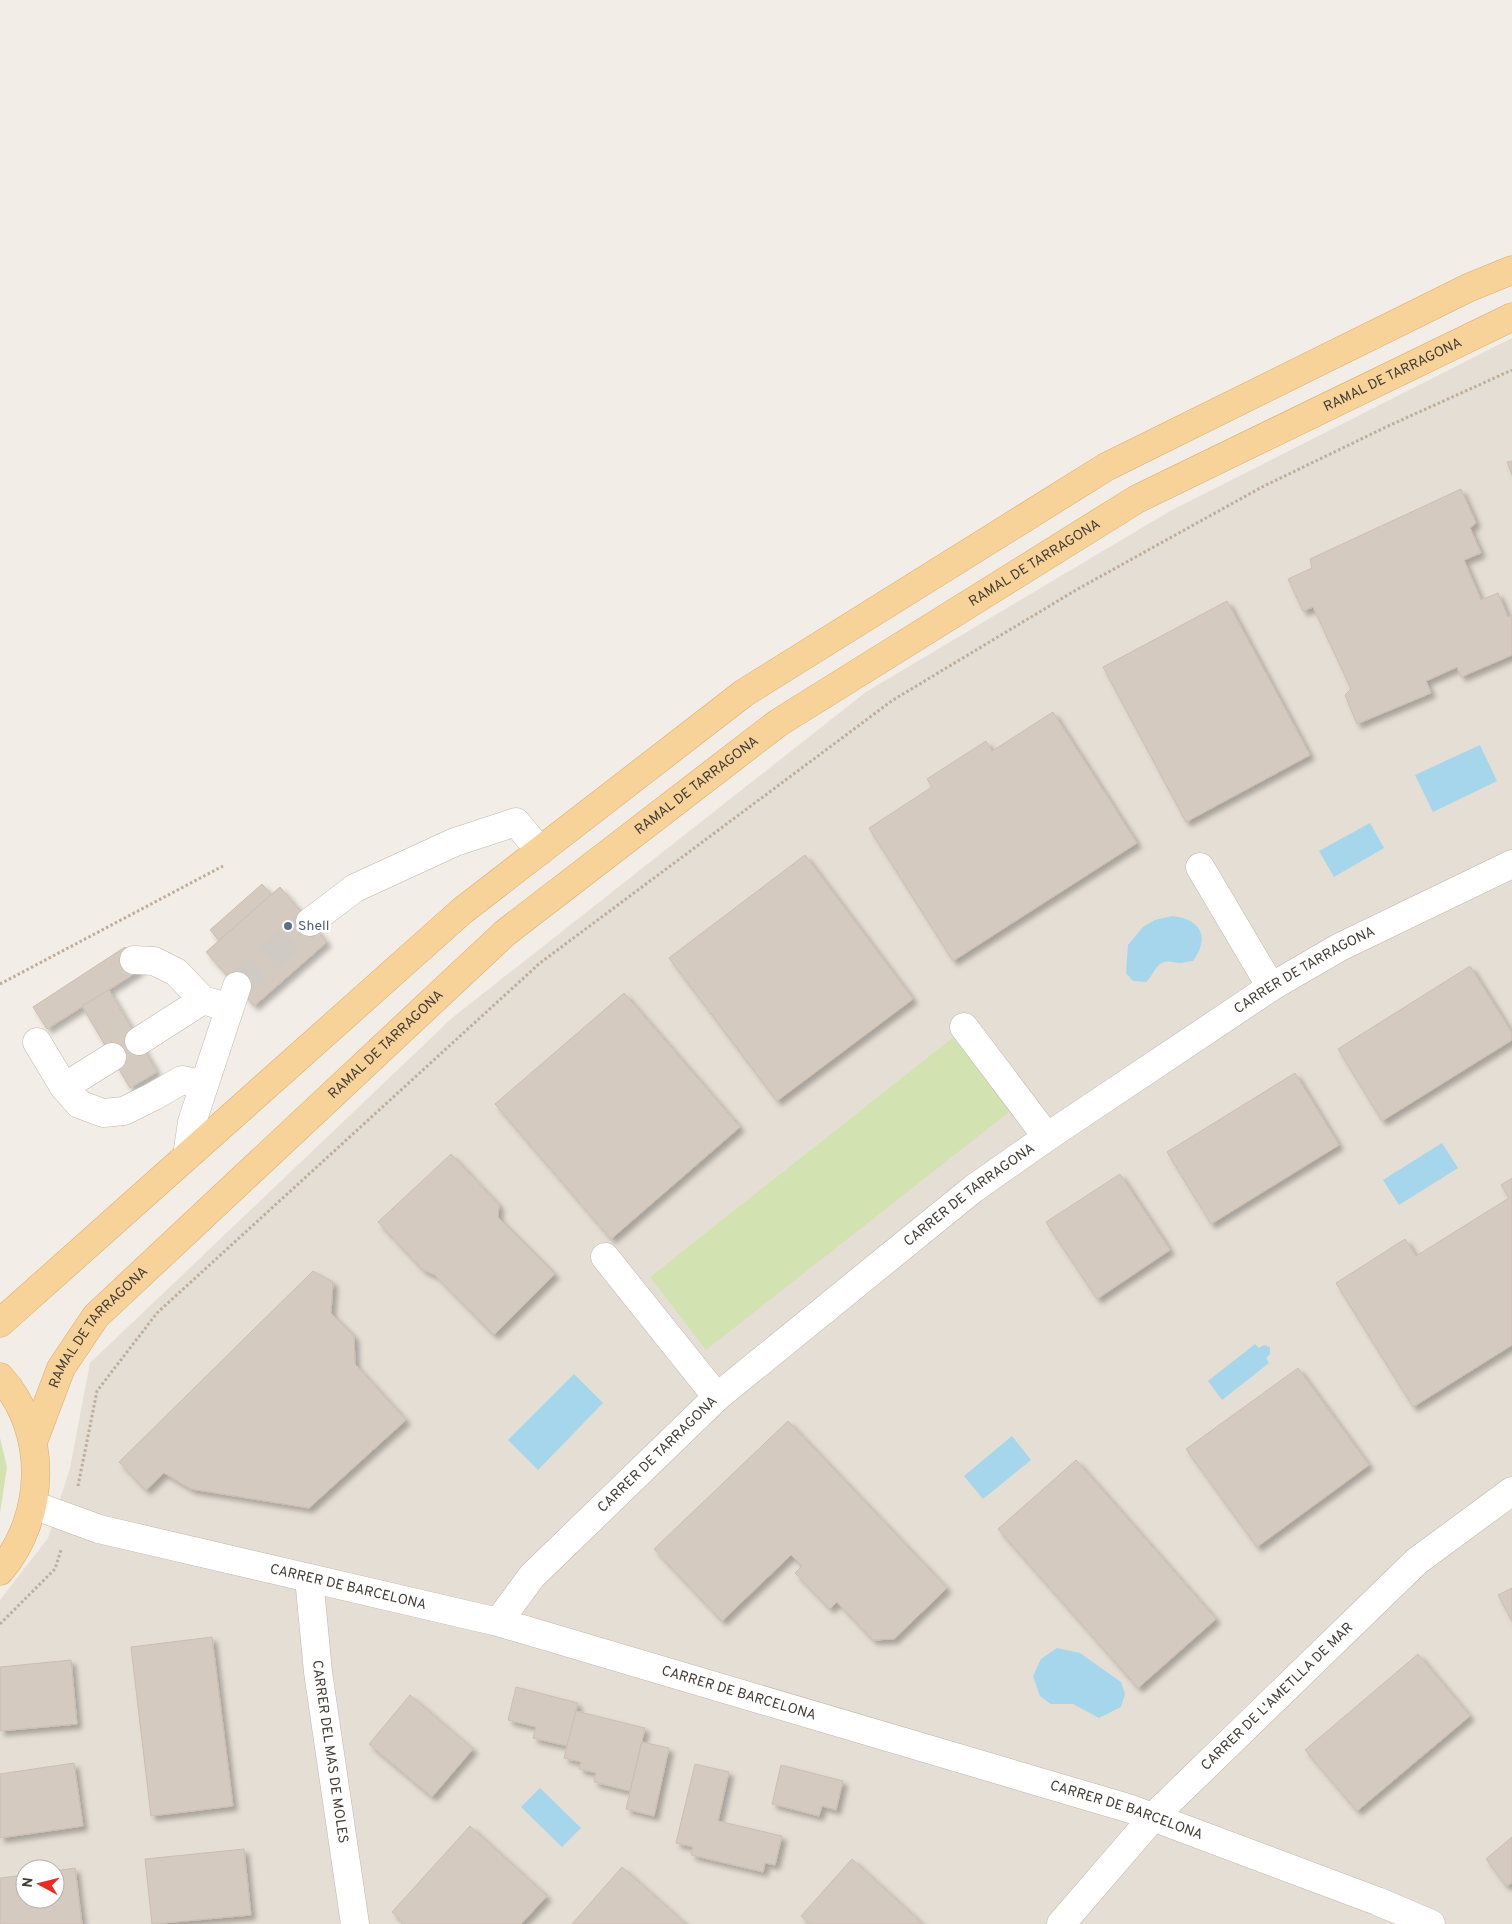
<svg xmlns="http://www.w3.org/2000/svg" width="1512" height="1924" viewBox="0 0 1512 1924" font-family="Overpass,sans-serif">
<defs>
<filter id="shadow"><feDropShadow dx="4.5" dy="4.5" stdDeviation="2.5" flood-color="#0004"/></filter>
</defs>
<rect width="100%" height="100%" fill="#f2ede6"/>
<path fill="#e5ded4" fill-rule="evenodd" d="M1512 338V1924H0V1600L48 1538 70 1468 90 1363 452 1018 866 692 1170 511ZM25 1869H55V1899H25Z"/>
<g fill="#d2e3b1">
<polygon points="955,1036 1013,1109 706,1350 650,1277"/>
<polygon points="0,1438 7,1467 0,1513"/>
</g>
<g fill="#a6d6eb">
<polygon points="1480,745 1497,781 1433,812 1415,775"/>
<polygon points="1370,823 1384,848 1334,877 1319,851"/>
<path d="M1172 916C1200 919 1211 936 1193 961 1189 961 1184 963 1181 963 1172 963 1165 958 1158 966 1153 971 1152 977 1146 982L1133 981 1126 973 1128 945 1143 927 1155 920Z"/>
<polygon points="1442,1143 1458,1168 1399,1205 1383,1180"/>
<polygon points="1255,1344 1259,1348 1264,1345 1270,1347 1270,1354 1266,1358 1269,1363 1222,1400 1208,1381"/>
<polygon points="574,1374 603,1403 538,1470 508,1440"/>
<polygon points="1012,1436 1031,1460 983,1499 964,1476"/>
<polygon points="1057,1648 1080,1653 1121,1682 1125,1694 1121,1707 1099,1718 1073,1704 1051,1704 1040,1696 1033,1676 1041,1659"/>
<polygon points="540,1788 581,1828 562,1847 521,1807"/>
</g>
<g fill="#d5cabf" stroke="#cdbeb0" filter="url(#shadow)">
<polygon points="1512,461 1512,475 1507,462"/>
<polygon points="1461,489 1476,523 1470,528 1481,553 1464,560 1481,600 1498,593 1508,617 1512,615 1512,655 1461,677 1457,667 1426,681 1431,693 1357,724 1345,695 1351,689 1313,607 1303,611 1288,579 1312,568 1310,559"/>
<polygon points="1227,601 1310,755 1186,822 1103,667"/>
<polygon points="1053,712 1137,843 953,961 869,828 932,787 927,779 986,741 992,751"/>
<polygon points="805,855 913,999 777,1101 669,958"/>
<polygon points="262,884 287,912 234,958 210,930"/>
<polygon points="280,887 327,942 254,1006 206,952"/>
<polygon points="125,947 140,970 47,1029 33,1007"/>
<polygon points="1470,966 1512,1033 1512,1040 1382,1121 1338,1049"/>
<polygon points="109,990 157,1072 130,1088 82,1006"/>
<polygon points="624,993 740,1127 611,1239 495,1104"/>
<polygon points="1295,1073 1339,1145 1211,1224 1167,1152"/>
<polygon points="451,1154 499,1205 498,1217 555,1274 494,1335 435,1275 423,1270 378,1222"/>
<polygon points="1120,1174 1170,1250 1097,1299 1046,1222"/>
<polygon points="1512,1178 1512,1345 1413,1407 1336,1283 1405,1239 1416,1256 1509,1198 1501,1185"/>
<polygon points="313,1271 333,1282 331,1313 354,1336 355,1364 406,1420 309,1508 191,1489 164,1473 146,1490 119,1462"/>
<polygon points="1298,1368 1369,1465 1257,1547 1186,1449"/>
<polygon points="788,1421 947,1588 894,1639 873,1640 837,1602 830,1609 795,1573 802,1566 791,1555 722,1621 654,1549"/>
<polygon points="1076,1460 1216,1619 1138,1688 998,1529"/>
<polygon points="1512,1588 1512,1621 1498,1595"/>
<polygon points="212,1637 233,1806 151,1816 131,1647"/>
<polygon points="1418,1654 1470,1716 1357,1811 1305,1750"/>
<polygon points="71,1660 77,1724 0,1731 0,1667"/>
<polygon points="516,1687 578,1703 567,1746 533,1738 536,1727 508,1720"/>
<polygon points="410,1695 473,1749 432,1797 369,1744"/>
<polygon points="576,1711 645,1728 630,1791 594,1782 596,1773 579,1769 581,1762 564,1758"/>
<polygon points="642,1742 669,1748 654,1816 626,1809"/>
<polygon points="74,1763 83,1826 0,1838 0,1774"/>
<polygon points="695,1764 729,1772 718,1821 782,1836 775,1865 765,1863 763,1872 691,1855 693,1847 676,1843"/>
<polygon points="781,1765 843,1781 836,1810 822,1806 819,1816 772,1804"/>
<polygon points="470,1826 547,1896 521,1924 405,1924 392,1912"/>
<polygon points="1512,1837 1512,1883 1506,1886 1486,1859"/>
<polygon points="244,1849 251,1915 152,1924 145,1859"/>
<polygon points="852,1859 923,1924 810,1924 801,1916"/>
<polygon points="622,1867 686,1924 572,1924"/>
<polygon points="75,1868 82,1924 0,1924 0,1878 25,1875 25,1899 55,1899 55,1871"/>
</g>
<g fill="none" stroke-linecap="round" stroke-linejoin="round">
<polyline stroke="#cfcac3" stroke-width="28" stroke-dasharray="28 14" stroke-linecap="butt" points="237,986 310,922"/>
<defs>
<g id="minor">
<polyline points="1200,867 1271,987"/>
<polyline points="310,922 355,888 455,842 516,822 540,851"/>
<polyline points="134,960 154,961 176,972 203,1000 229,1008"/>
<polyline points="964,1027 1047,1137"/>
<polyline points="139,1041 203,1000"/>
<polyline points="37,1042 64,1087 79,1104 103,1113 124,1111 154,1096 182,1080 204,1085"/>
<polyline points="64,1087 112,1057"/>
<polyline points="187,1156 192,1122 237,986"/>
<polyline points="605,1257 717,1397"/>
<path id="s1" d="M33 1505 99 1529 498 1622 1131 1809 1377 1901 1431 1924"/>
<path id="s2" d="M309 1578 318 1672 355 1924"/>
<path id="s3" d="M498 1622 532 1576 717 1397 973 1189 1047 1137 1271 987 1340 947 1512 864"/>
<path id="s4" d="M1061 1924 1154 1816 1417 1561 1512 1491"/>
</g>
<g id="major">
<polyline points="0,1323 462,911 744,693 1106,467 1468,288 1512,270"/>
<path d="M0 1377C49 1431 46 1517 0 1571"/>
<path id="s5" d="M33 1442 61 1368 96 1316 505 933 778 723 1137 499 1512 317"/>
</g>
</defs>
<use href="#minor" stroke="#bfb6ac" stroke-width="29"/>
<use href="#major" stroke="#dbad6a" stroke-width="29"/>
<g stroke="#bdad9b" stroke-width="3" stroke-dasharray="2.5 2.5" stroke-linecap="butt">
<polyline points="0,984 223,866"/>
<polyline points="78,1486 97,1391 157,1313 540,963 893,700 1076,590 1262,487 1386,427 1512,370"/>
<polyline points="0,1624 55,1569 61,1550"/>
</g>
<use href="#minor" stroke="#fff" stroke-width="28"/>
<use href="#major" stroke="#f7d299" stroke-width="28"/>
</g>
<circle fill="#5c6f8a" stroke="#fff" stroke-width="2" cx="288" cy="926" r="5"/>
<g text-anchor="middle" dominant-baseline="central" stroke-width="5" stroke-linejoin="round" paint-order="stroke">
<g font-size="14" fill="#443d36" stroke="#fff">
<text stroke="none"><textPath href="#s5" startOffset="1754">RAMAL DE TARRAGONA</textPath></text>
<text stroke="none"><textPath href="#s5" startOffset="1349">RAMAL DE TARRAGONA</textPath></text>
<text stroke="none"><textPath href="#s5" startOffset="944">RAMAL DE TARRAGONA</textPath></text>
<text stroke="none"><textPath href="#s3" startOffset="1042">CARRER DE TARRAGONA</textPath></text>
<text stroke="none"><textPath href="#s5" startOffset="539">RAMAL DE TARRAGONA</textPath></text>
<text stroke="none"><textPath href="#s3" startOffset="638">CARRER DE TARRAGONA</textPath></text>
<text stroke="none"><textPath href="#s5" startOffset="134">RAMAL DE TARRAGONA</textPath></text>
<text stroke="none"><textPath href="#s3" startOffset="232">CARRER DE TARRAGONA</textPath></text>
<text stroke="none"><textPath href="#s1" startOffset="326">CARRER DE BARCELONA</textPath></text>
<text stroke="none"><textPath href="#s1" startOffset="731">CARRER DE BARCELONA</textPath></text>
<text stroke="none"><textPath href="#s4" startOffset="314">CARRER DE L'AMETLLA DE MAR</textPath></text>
<text stroke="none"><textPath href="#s2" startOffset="175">CARRER DEL MAS DE MOLES</textPath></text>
<text stroke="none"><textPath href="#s1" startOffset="1136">CARRER DE BARCELONA</textPath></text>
</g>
<g font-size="14" fill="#4e5e75" stroke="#fff" text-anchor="start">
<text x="298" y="926">Shell</text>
</g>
</g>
<g transform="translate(40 1884) rotate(277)"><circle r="24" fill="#ffffff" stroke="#b4b1af"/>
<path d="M0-4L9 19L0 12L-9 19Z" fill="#eb2b23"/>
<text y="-8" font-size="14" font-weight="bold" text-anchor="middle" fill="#443d36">N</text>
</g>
</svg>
